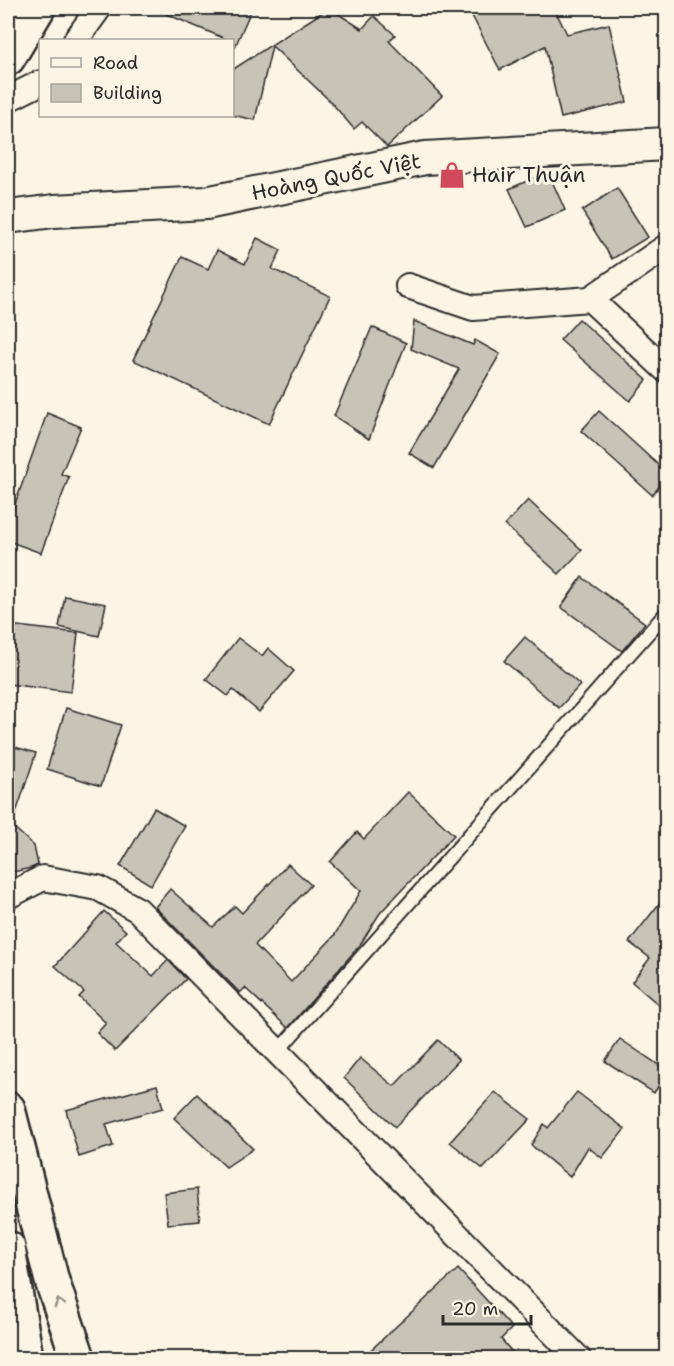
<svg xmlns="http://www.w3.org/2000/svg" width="674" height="1366" viewBox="0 0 674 1366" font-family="'Shantell Sans',sans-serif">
<rect width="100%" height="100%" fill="#fcf5e5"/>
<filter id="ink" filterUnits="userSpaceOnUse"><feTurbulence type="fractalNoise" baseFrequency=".0167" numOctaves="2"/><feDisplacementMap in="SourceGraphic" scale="12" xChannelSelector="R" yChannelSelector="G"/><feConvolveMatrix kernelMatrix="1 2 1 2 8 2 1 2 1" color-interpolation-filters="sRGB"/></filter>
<g filter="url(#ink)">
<g fill="#c8c3b7" stroke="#2b2b2b" stroke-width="1.5">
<polygon points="152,8 252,8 235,47 232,45 232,40 227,40 221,37"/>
<polygon points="329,8 362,29 374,16 395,35 389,41 442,96 387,147 362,122 354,129 331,102 272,46 255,120 232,115 232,70"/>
<polygon points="468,8 554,8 567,34 609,24 627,102 561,118 545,46 500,70"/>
<polygon points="548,172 565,210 527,227 509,189"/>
<polygon points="617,188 648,237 612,259 582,211"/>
<polygon points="257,238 281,250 272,269 330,296 269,424 133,360 182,257 208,269 217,250 245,264"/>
<polygon points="579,319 647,380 630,401 560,340"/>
<polygon points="414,321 473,345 475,340 500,354 434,468 409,453 459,369 411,349"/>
<polygon points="372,327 406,343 369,439 334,416"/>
<polygon points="599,411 666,472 666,479 652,495 581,431"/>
<polygon points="47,413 81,427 61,474 69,477 41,553 8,541 8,524"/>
<polygon points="528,500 582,550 559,574 505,525"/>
<polygon points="582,577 645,623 622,651 561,607"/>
<polygon points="65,596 106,604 99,636 59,627"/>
<polygon points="8,625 78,633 71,692 8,684"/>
<polygon points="525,637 580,685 559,708 504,661"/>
<polygon points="238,638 262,656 268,648 294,671 259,712 233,690 228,696 206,679"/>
<polygon points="66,708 121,725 101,786 47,769"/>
<polygon points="8,745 36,753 12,825 10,824 34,846 38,865 31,868 8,873"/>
<polygon points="408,792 454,835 380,913 360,945 288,1028 245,988 240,993 155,907 170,889 213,927 235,906 242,913 288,864 311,885 255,945 291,982 334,936 361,891 330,862 357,832 364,839"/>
<polygon points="154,808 185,826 151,885 120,866"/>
<polygon points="666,895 666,1011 632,982 650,958 629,942"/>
<polygon points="104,911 126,931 116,942 153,976 168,960 186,979 115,1051 97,1033 106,1023 79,997 84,992 55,966"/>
<polygon points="620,1039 666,1070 666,1074 654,1093 605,1061"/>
<polygon points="438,1040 459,1060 395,1127 344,1078 360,1058 394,1086"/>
<polygon points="157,1085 163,1108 106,1124 113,1146 79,1157 66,1110"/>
<polygon points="495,1092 530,1119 483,1169 450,1142"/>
<polygon points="577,1092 625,1129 602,1158 588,1147 570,1177 531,1145 544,1124 548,1128"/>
<polygon points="197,1094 253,1149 226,1167 174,1118"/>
<polygon points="197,1189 200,1221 168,1224 164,1193"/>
<polygon points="458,1269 512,1328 501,1339 518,1359 361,1359"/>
</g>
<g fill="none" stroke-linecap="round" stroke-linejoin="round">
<defs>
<polyline id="service" points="277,1052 666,613"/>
<g id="minor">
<polyline points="76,40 99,8"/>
<polyline points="8,99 40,83"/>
<polyline points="666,247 590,299 666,370"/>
<polyline points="408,286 473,308 590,299"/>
<polyline points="8,896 43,878 98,888 138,910 578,1358"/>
</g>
<polyline id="tertiary" points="8,217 54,211 206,203 425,158 666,144"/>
<g id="secondary">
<polyline points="8,58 38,8"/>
<polyline points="8,1109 52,1281 78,1358"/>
</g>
<polyline id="trunk" points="8,1248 26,1358"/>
</defs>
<use href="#service" stroke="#2b2b2b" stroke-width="16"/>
<use href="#minor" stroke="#2b2b2b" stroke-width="28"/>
<use href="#tertiary" stroke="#2b2b2b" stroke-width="36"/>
<use href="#secondary" stroke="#2b2b2b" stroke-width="38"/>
<use href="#trunk" stroke="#2b2b2b" stroke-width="38"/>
<use href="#service" stroke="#fcf5e5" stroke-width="12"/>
<use href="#minor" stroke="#fcf5e5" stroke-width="24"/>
<use href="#tertiary" stroke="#fcf5e5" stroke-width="32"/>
<use href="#secondary" stroke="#fcf5e5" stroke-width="33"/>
<use href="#trunk" stroke="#fcf5e5" stroke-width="33"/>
</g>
<defs><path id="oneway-chevron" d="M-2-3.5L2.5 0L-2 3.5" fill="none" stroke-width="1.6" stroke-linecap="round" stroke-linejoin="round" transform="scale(1.5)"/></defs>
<use stroke="#949088" href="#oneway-chevron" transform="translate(59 1303) rotate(-108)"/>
</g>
<defs>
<symbol id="shop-bare" viewBox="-9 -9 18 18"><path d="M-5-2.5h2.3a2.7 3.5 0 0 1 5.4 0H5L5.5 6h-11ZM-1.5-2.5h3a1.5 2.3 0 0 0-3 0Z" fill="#d1495b" stroke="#fcf5e5" stroke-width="2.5" paint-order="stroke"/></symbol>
</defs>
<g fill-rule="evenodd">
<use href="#shop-bare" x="433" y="156" width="38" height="38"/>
</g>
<g text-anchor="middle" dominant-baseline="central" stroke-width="6" stroke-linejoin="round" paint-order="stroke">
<g font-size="21" fill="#2b2b2b" stroke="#fcf5e5" text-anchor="start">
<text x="472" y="175">Hair Thuận</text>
</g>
<g font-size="21" fill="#2b2b2b" stroke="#fcf5e5">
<text transform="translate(336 177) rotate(-11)">Hoàng Quốc Việt</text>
</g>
</g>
<rect width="674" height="1366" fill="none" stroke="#fcf5e5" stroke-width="30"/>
<rect x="15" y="15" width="644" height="1336" fill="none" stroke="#2b2b2b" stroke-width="2" filter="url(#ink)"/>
<rect x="39" y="39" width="195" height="78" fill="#fcf5e5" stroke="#a8a49b" stroke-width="1.5"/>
<rect x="51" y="58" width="30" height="9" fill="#fcf5e5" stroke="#a8a49b" stroke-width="1.5"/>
<text x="93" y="69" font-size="18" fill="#2b2b2b">Road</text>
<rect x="51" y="84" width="30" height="18" fill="#c8c3b7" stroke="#a8a49b" stroke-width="1.5"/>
<text x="93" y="99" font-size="18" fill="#2b2b2b">Building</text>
<path d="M443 1315v9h88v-9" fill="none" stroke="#2b2b2b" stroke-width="3"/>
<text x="452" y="1315" font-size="18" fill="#2b2b2b" stroke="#fcf5e5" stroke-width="4.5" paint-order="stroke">20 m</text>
</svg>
